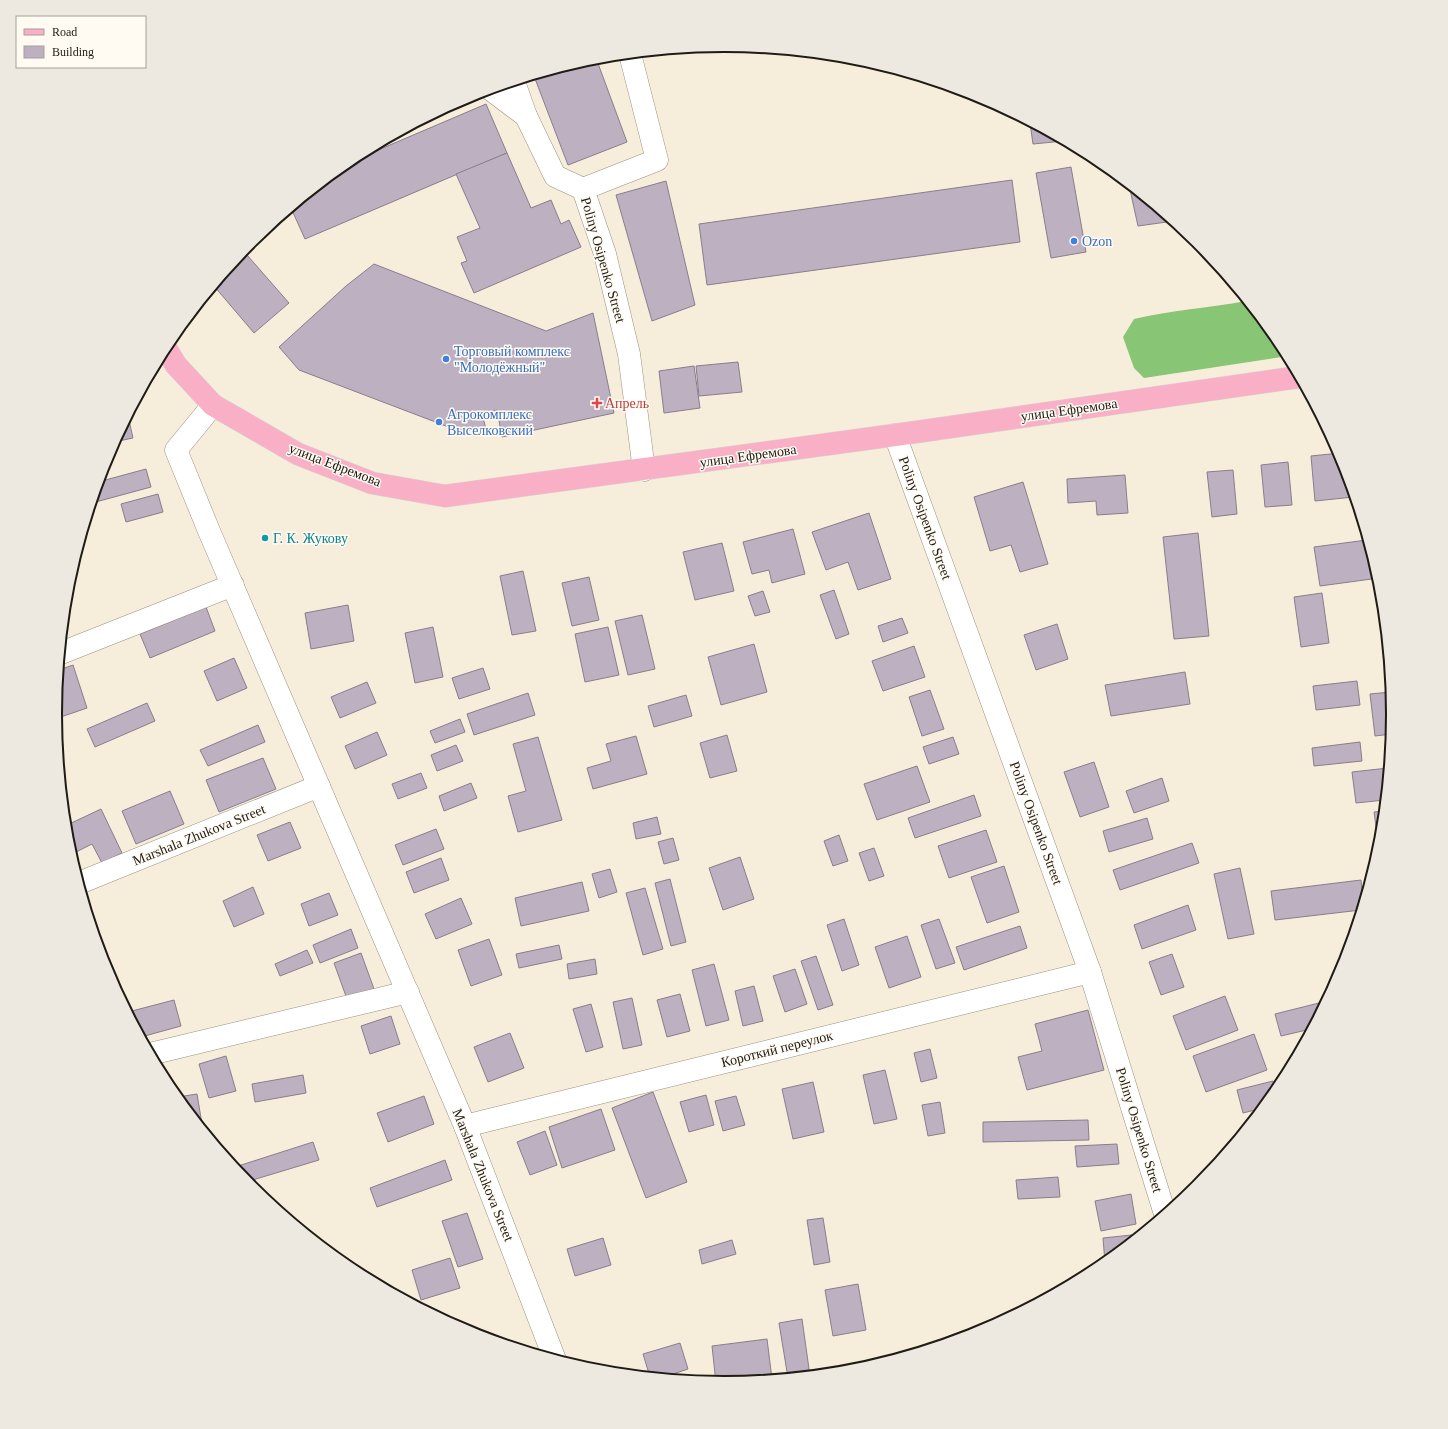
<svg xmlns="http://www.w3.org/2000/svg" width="1448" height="1429" viewBox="0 0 1448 1429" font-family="'Times New Roman',serif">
<rect width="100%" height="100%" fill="#f6edda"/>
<path fill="#88c574" d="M1246 301 1281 343 1288 356 1144 378 1134 368 1123 337 1134 319C1171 310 1209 308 1246 301Z"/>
<g fill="#bdb0c0" stroke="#8a7d8d">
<polygon points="596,58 627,142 568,165 534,76"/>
<polygon points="486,104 507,153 305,239 291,208 343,165"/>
<polygon points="1030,123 1064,141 1033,144"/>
<polygon points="507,153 531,208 551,200 561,224 569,220 581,247 474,293 461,263 467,261 457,237 480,228 456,174"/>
<polygon points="1071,167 1086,252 1051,258 1036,173"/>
<polygon points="1012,180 1020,242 707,285 699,224"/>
<polygon points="666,181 695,305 652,321 616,195"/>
<polygon points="1129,185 1174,221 1138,226"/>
<polygon points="247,255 289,303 254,333 214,286 221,277"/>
<polygon points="374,264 546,331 593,313 614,413 502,437 497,410 482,414 486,429 459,431 299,370 279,347 346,286"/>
<polygon points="738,362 742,392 699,396 696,366"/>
<polygon points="694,366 700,408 664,413 659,371"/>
<polygon points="128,416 133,438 114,442"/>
<polygon points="1340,453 1354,497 1315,501 1311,456"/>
<polygon points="1288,462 1292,505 1265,507 1261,465"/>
<polygon points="146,469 151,487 92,503 98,482"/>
<polygon points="1233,470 1237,514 1212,517 1207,472"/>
<polygon points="1125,475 1128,513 1097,515 1096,501 1068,503 1067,479"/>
<polygon points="1023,482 1048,564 1020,572 1011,545 990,551 974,497"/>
<polygon points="158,494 163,512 126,522 121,504"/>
<polygon points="869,513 891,579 858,590 848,562 826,570 812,532"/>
<polygon points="793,529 805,574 772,583 769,570 752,574 743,542"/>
<polygon points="1198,533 1209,636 1174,639 1163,537"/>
<polygon points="1367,540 1379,578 1320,586 1314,547"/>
<polygon points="722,543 734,591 695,600 683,552"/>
<polygon points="523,571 536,631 512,635 500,576"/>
<polygon points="589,577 599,620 572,626 562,583"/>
<polygon points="834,590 849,634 836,639 820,595"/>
<polygon points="763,591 770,612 755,616 748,596"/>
<polygon points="1322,593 1329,643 1301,647 1294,597"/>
<polygon points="348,605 354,641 311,649 305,613"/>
<polygon points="206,607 215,631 150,658 140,634"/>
<polygon points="642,615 655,669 628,675 615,621"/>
<polygon points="902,618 908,633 883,642 878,626"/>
<polygon points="1057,624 1068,659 1036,670 1024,635"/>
<polygon points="433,627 443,677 415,683 405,633"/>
<polygon points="608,627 619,675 585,682 575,634"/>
<polygon points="754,644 767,692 721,705 708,657"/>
<polygon points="914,646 925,677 883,691 872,661"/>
<polygon points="234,658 247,688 217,701 204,671"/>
<polygon points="73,665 87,708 55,719 59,670"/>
<polygon points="483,668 490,689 459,699 452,678"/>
<polygon points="1185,672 1190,704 1111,716 1105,685"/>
<polygon points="1357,681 1360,705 1316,710 1313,686"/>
<polygon points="367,682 376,703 340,718 331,697"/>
<polygon points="930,690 944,729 922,736 909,697"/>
<polygon points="1391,692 1393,715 1392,734 1375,736 1370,694"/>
<polygon points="528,693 535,715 474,735 467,714"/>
<polygon points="686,695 692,716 654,727 648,706"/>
<polygon points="147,703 155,721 95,747 87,729"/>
<polygon points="460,719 465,732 435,743 430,731"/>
<polygon points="258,725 265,742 208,766 200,750"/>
<polygon points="377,732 387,755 355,769 345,746"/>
<polygon points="727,735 737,771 710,778 700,743"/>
<polygon points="636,736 647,774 593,789 587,768 611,761 606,744"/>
<polygon points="538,737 562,820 518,832 508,796 526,791 513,744"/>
<polygon points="953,737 959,754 929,764 923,747"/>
<polygon points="1360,742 1362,761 1314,766 1312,748"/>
<polygon points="456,745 463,761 437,771 431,755"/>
<polygon points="263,758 276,789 219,812 206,780"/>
<polygon points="1094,762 1109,807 1080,817 1064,772"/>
<polygon points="917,766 930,802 877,820 864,784"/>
<polygon points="1388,768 1385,800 1356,803 1352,772"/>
<polygon points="421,773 427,788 398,799 392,784"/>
<polygon points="1162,778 1169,801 1134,813 1126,791"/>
<polygon points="471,783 477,798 444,811 439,796"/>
<polygon points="170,791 184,824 136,844 122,811"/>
<polygon points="974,795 981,816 915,838 908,818"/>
<polygon points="101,809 122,853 102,863 92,844 72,854 67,843 65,826"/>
<polygon points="1384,811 1381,840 1378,841 1374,812"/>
<polygon points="657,817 661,834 636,839 633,823"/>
<polygon points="1147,818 1153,839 1109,852 1103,831"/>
<polygon points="290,822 301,848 268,861 257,835"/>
<polygon points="436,829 444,849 403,865 395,845"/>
<polygon points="986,830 997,862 949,878 938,846"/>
<polygon points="839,835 848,861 833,866 824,841"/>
<polygon points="673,838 679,860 664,864 658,842"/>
<polygon points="1192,843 1199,863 1120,890 1113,870"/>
<polygon points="874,848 884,876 869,881 859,853"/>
<polygon points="740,857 754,899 723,910 709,868"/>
<polygon points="441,858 449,880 414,893 406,872"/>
<polygon points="1004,866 1019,912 987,923 971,877"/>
<polygon points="1240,868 1254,934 1228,939 1214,874"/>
<polygon points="610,869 617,892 599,898 592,874"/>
<polygon points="670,879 686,942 671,946 655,883"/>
<polygon points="1361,880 1363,903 1361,910 1275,920 1271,891"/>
<polygon points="582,882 589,911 521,926 515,898"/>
<polygon points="253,887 264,914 234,927 223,901"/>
<polygon points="645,888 663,949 643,955 626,893"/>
<polygon points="329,893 338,915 309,926 301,904"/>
<polygon points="461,898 472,924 436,939 425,914"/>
<polygon points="1188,905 1196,930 1142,949 1134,925"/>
<polygon points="844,919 859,965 842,971 827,925"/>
<polygon points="939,919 955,963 936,969 921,925"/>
<polygon points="1020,926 1027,948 964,970 956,947"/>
<polygon points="351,929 358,948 320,963 313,945"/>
<polygon points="907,936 921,977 889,988 875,947"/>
<polygon points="489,939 502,975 471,986 458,950"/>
<polygon points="559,945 562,959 519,968 516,954"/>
<polygon points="307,950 313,963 280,976 275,964"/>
<polygon points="361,953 374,989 347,999 334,963"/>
<polygon points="1172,954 1184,987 1161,995 1149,962"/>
<polygon points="816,956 833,1005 818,1010 801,961"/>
<polygon points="595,959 597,974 569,979 567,964"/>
<polygon points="714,964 729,1020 706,1026 692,970"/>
<polygon points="795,969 807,1004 785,1012 773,976"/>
<polygon points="754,986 763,1021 743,1026 735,991"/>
<polygon points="680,994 690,1031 667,1037 657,1000"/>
<polygon points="1225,996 1238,1030 1186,1050 1173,1016"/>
<polygon points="632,998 642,1045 623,1049 613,1002"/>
<polygon points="174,1000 181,1026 141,1037 128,1012"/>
<polygon points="1319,1003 1321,1011 1311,1029 1281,1036 1275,1014"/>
<polygon points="591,1004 603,1047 586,1052 573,1009"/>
<polygon points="1088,1010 1104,1070 1027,1090 1018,1057 1042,1051 1035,1024"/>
<polygon points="391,1016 400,1044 370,1054 361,1026"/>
<polygon points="510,1033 524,1068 488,1082 474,1047"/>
<polygon points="1254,1034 1267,1070 1206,1092 1193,1056"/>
<polygon points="930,1049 937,1078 921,1082 914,1053"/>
<polygon points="226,1056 236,1091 209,1098 199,1064"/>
<polygon points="885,1070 897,1119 874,1124 863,1075"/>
<polygon points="303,1075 306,1093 255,1102 252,1084"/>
<polygon points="1273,1081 1276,1092 1263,1108 1243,1113 1237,1090"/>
<polygon points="813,1082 824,1132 793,1139 782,1089"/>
<polygon points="653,1092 687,1182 646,1198 612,1108"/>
<polygon points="197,1094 203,1130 178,1100 178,1097"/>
<polygon points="706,1095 714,1125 689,1132 680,1102"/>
<polygon points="424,1096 434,1124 388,1142 377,1113"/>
<polygon points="736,1096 745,1125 723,1131 715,1101"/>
<polygon points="940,1102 945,1133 928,1136 922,1105"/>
<polygon points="601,1109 615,1150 562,1168 549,1127"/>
<polygon points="1088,1120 1089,1140 983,1142 983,1122"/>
<polygon points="545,1131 557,1165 530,1175 517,1142"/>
<polygon points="313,1142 319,1160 246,1182 236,1170 235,1167"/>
<polygon points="1117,1144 1119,1164 1077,1167 1075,1146"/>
<polygon points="445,1160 452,1180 377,1207 370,1188"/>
<polygon points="1058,1177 1060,1197 1018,1199 1016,1180"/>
<polygon points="1131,1194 1136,1224 1101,1231 1095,1201"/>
<polygon points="467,1213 483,1259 458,1267 442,1221"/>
<polygon points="823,1218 830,1262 814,1265 807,1220"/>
<polygon points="1141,1234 1105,1263 1103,1238"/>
<polygon points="603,1238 611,1265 575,1276 567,1249"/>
<polygon points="732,1240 736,1254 702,1264 699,1250"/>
<polygon points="450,1258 460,1288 421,1300 412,1270"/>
<polygon points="858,1284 866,1330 833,1336 825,1290"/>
<polygon points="802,1319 810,1376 788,1378 779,1323"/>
<polygon points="767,1339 772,1379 716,1383 712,1346"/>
<polygon points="680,1343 688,1369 661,1378 650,1377 643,1354"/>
</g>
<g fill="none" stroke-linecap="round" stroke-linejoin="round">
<defs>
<g id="street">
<polyline points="630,54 657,160 583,189 605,254 629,354 644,470"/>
<polyline points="514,82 526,116 555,176 583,189"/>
<polyline points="490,89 526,116"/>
<polyline points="213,405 176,450 209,531 465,1126 555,1360"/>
<polyline points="895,435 1090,972 1165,1214"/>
<polyline points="61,653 233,585"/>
<polyline points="79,883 319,786"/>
<polyline points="150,1054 408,992"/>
<polyline points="465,1126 1090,972"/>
</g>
<polyline id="primary" points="165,347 176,365 213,405 298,454 372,483 445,496 895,435 1299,377"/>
</defs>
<use href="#street" stroke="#9b9281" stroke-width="23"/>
<use href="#primary" stroke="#d7d6d5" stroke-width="23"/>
<use href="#street" stroke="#fff" stroke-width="22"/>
<use href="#primary" stroke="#f9b0c6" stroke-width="22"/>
</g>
<g fill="#3f7fe0" stroke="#fffbf3" stroke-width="1.5">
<circle cx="1074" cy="241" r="4"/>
<circle cx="446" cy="359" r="4"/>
<circle cx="439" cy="422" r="4"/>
</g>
<path fill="#e0444e" stroke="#fffbf3" stroke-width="1.5" d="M595 397h4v4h4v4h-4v4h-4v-4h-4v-4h4z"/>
<circle fill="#0f9aa8" stroke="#fffbf3" stroke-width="1.5" cx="265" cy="538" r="4"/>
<g text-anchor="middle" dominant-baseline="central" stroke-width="3" stroke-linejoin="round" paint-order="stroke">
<g font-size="14" fill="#366cbe" stroke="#fffbf3" text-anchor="start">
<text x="1082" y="241">Ozon</text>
<text x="454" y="351">Торговый комплекс<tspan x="454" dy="16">"Молодёжный"</tspan></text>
<text x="447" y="414">Агрокомплекс<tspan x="447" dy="16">Выселковский</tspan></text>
</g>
<g font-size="14" fill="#1f1b15" stroke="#fffbf3">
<text transform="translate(603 260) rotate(74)">Poliny Osipenko Street</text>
<text transform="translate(1069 410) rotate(-8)">улица Ефремова</text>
<text transform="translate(748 456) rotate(-8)">улица Ефремова</text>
<text transform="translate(335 465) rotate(21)">улица Ефремова</text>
<text transform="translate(925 518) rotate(70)">Poliny Osipenko Street</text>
<text transform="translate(1036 823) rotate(70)">Poliny Osipenko Street</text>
<text transform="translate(199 835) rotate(-22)">Marshala Zhukova Street</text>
<text transform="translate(777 1049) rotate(-14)">Короткий переулок</text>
<text transform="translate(1139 1130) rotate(73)">Poliny Osipenko Street</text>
<text transform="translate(483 1175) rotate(68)">Marshala Zhukova Street</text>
</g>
<g font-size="14" fill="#be3a42" stroke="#fffbf3" text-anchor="start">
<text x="605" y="403">Апрель</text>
</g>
<g font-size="14" fill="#0d838f" stroke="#fffbf3" text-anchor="start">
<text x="273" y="538">Г. К. Жукову</text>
</g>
</g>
<path d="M0 0H1448V1429H0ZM62 714a662 662 0 1 1 1324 0a662 662 0 1 1-1324 0Z" fill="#ede9e1" fill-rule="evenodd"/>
<path fill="none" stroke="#1f1b15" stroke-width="2" d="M62 714a662 662 0 1 1 1324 0a662 662 0 1 1-1324 0Z"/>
<rect x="16" y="16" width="130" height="52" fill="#fffbf3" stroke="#a5a19a"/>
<rect x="24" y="29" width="20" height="6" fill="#f9b0c6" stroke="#a5a19a"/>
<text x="52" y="36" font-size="12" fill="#1f1b15">Road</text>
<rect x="24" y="46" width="20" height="12" fill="#bdb0c0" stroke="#a5a19a"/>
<text x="52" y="56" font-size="12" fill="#1f1b15">Building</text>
</svg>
